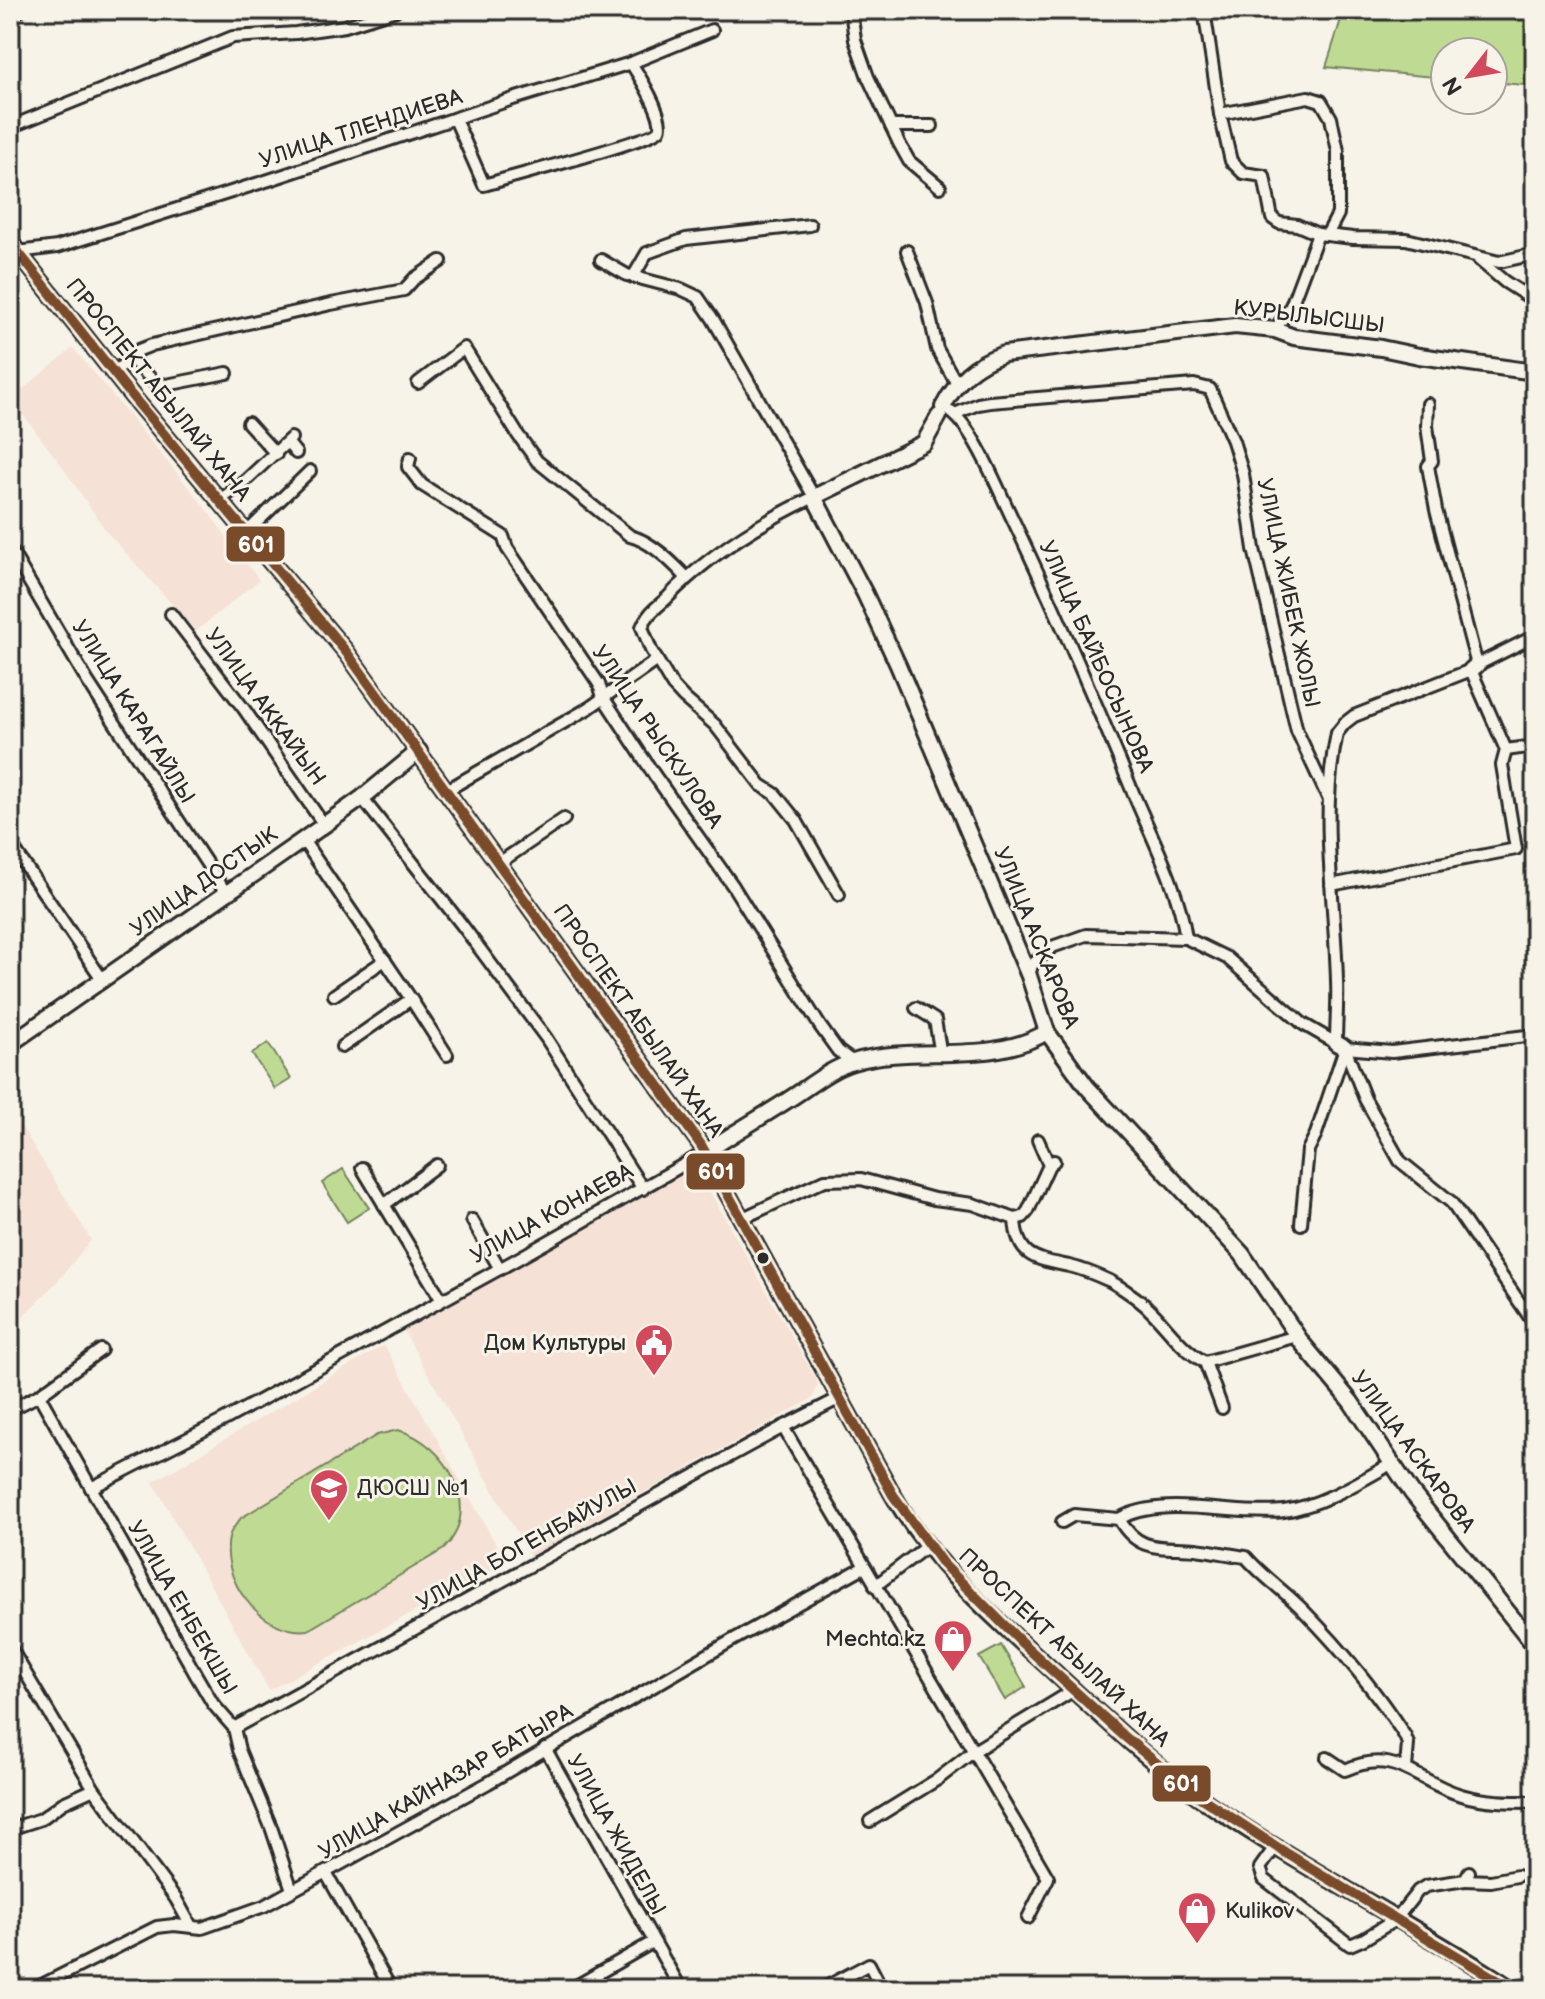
<svg xmlns="http://www.w3.org/2000/svg" width="1545" height="1999" viewBox="0 0 1545 1999" font-family="'Balsamiq Sans',sans-serif">
<rect width="100%" height="100%" fill="#f7f3e8"/>
<filter id="ink" filterUnits="userSpaceOnUse"><feTurbulence type="fractalNoise" baseFrequency=".0125" numOctaves="2"/><feDisplacementMap in="SourceGraphic" scale="16" xChannelSelector="R" yChannelSelector="G"/><feConvolveMatrix kernelMatrix="1 2 1 2 8 2 1 2 1" color-interpolation-filters="sRGB"/></filter>
<g filter="url(#ink)">
<g fill="#f5e1d5">
<polygon points="73,348 199,500 259,580 196,631 107,532 57,459 11,399"/>
<polygon points="10,1108 91,1240 56,1283 10,1329"/>
<polygon points="696,1167 818,1383 813,1398 530,1556 404,1331"/>
<polygon points="384,1345 506,1562 269,1690 153,1482"/>
</g>
<g fill="#bfdb93" stroke="#75835f" stroke-width="2">
<polygon points="1344,10 1535,10 1535,86 1493,82 1493,52 1445,52 1445,78 1326,67"/>
<polygon points="268,1043 291,1079 275,1089 252,1054"/>
<polygon points="343,1169 369,1208 347,1222 322,1183"/>
<path d="M398 1430C446 1443 484 1508 444 1549L308 1630C262 1636 217 1578 230 1534 232 1529 237 1523 241 1518L377 1435Z"/>
<polygon points="1001,1645 1026,1687 1005,1700 979,1657"/>
</g>
<g fill="none" stroke-linecap="round" stroke-linejoin="round">
<defs>
<g id="street">
<polyline points="851,10 855,40 868,77 899,143 909,161 940,187"/>
<polyline points="1204,10 1220,114 1231,161 1243,173 1264,176 1272,218 1279,223 1297,225 1318,234 1353,238 1406,239 1499,262 1535,254"/>
<polyline points="10,15 21,10"/>
<polyline points="1220,114 1308,97 1321,101 1331,118 1338,151 1338,214 1327,235"/>
<path d="M455 119 484 185C506 178 653 140 659 130 666 118 638 74 631 63"/>
<polyline points="891,126 932,126"/>
<polyline points="10,127 233,37 296,33 345,26 396,10"/>
<polyline points="907,251 927,303 937,349 957,384"/>
<polyline points="18,252 57,247 269,180 513,99 631,63 712,30"/>
<path d="M601 260 627 275 681 289 698 297 713 319 814 497C761 522 706 557 666 599 656 608 647 614 642 627L651 650 672 685 684 698 715 725 761 785 775 794 796 820 839 895"/>
<polyline points="1479,260 1505,282 1535,301"/>
<polyline points="633,277 647,253 686,239 810,225"/>
<polyline points="1275,330 1291,306 1318,234"/>
<polyline points="131,358 154,382 166,385 227,373"/>
<polyline points="114,373 139,350 152,345 331,304 404,290 414,279 441,261"/>
<path d="M418 383 464 348 518 435 537 461 630 536C651 541 672 562 686 577"/>
<polyline points="1428,404 1427,426 1432,461 1428,466 1436,510 1477,665 1535,636"/>
<path d="M951 412C975 429 1000 494 1014 522 1057 612 1096 703 1134 795 1153 840 1179 889 1186 938"/>
<polyline points="955,414 978,404 990,402 1194,385 1210,389 1233,441 1243,474 1254,549 1297,731 1328,798"/>
<polyline points="248,423 276,454"/>
<polyline points="287,442 296,453"/>
<polyline points="410,458 408,467 422,485 503,536 507,548 599,684 603,697 655,776 733,886 820,1026 838,1051 853,1062"/>
<polyline points="220,500 244,482 291,438"/>
<polyline points="247,532 310,471"/>
<polyline points="10,549 88,682 226,893"/>
<polyline points="171,614 244,709 324,825"/>
<polyline points="1506,750 1535,746"/>
<polyline points="447,790 589,708 657,660"/>
<polyline points="362,798 462,925 546,1038 643,1189"/>
<polyline points="303,840 411,999 342,1047"/>
<polyline points="10,843 102,979"/>
<polyline points="499,863 564,819"/>
<path d="M1029 976 1032 965 1052 947 1086 935 1186 938 1227 958 1303 1024 1336 1043C1336 1023 1338 1002 1337 981 1335 898 1319 816 1337 733L1345 723 1354 716 1471 670 1506 750 1502 765 1516 849 1331 885"/>
<polyline points="334,995 385,960"/>
<polyline points="411,999 447,1055"/>
<polyline points="916,1008 935,1020 941,1055"/>
<polyline points="1345,1048 1365,1099 1400,1161 1451,1202 1535,1325"/>
<polyline points="1345,1048 1392,1052 1535,1035"/>
<polyline points="1038,1140 1049,1165"/>
<polyline points="362,1168 441,1299"/>
<polyline points="384,1205 437,1165"/>
<path d="M743 1218 825 1180 861 1179 934 1199 973 1204 1015 1219C1017 1258 1036 1259 1069 1266 1083 1269 1097 1275 1110 1281 1126 1290 1143 1302 1155 1315 1171 1332 1184 1351 1205 1362L1297 1336"/>
<polyline points="1015,1219 1023,1217 1028,1211 1049,1165 1054,1161"/>
<polyline points="472,1220 500,1269"/>
<polyline points="1301,1224 1308,1150 1316,1134 1345,1048"/>
<polyline points="1205,1362 1222,1408"/>
<polyline points="39,1395 196,1675 213,1704 234,1728 239,1750 271,1827 292,1890"/>
<polyline points="10,1410 39,1395 101,1350"/>
<polyline points="783,1427 1048,1878 1028,1918"/>
<polyline points="91,1488 224,1420 512,1262 706,1152"/>
<path d="M1119 1519C1139 1554 1162 1546 1196 1549 1213 1551 1230 1555 1246 1557 1263 1577 1286 1592 1304 1611 1341 1649 1376 1691 1405 1736L1408 1744 1406 1768"/>
<path d="M1119 1519C1163 1494 1236 1517 1284 1511 1321 1506 1359 1482 1391 1464"/>
<polyline points="1062,1522 1074,1515 1119,1519"/>
<polyline points="875,1586 927,1546"/>
<polyline points="10,1647 94,1789 176,1899 191,1926"/>
<polyline points="234,1728 783,1427 840,1398"/>
<polyline points="545,1748 681,1989"/>
<path d="M1327 1758 1345 1770C1397 1747 1414 1781 1461 1795 1485 1802 1510 1802 1535 1802"/>
<polyline points="870,1821 938,1779 974,1751 1074,1690"/>
<polyline points="10,1829 41,1819 63,1803 94,1789"/>
<polyline points="1275,1847 1260,1868 1264,1879 1350,1945 1364,1939 1395,1920 1418,1891 1426,1886 1465,1880 1469,1872"/>
<polyline points="326,1873 391,1989"/>
<polyline points="1465,1880 1491,1881 1517,1876"/>
<polyline points="34,1989 157,1927 174,1925 202,1928 264,1906 488,1783 731,1641 864,1567"/>
<polyline points="571,1989 653,1942"/>
<polyline points="822,1989 869,1964 882,1989"/>
</g>
<g id="secondary">
<path d="M10 242 132 396 347 653 701 1145 893 1495C931 1561 986 1611 1042 1661 1097 1711 1150 1764 1212 1806 1309 1872 1414 1925 1512 1989"/>
<path d="M943 407C957 380 974 364 1004 354L1235 326 1275 330 1294 337 1381 348 1419 356 1535 372"/>
<polyline points="939,416 924,443 814,497 865,594 898,665 1029,976 1047,1032 1087,1087 1242,1254 1302,1343 1351,1402 1412,1493 1535,1646"/>
<polyline points="1471,670 1477,665"/>
<polyline points="1336,1043 1345,1048"/>
<polyline points="10,1044 303,840 362,798 419,751"/>
<path d="M706 1152C736 1131 769 1113 800 1092 816 1081 833 1068 853 1062 915 1043 988 1067 1047 1032"/>
</g>
</defs>
<use href="#street" stroke="#2b2b2b" stroke-width="16"/>
<use href="#secondary" stroke="#2b2b2b" stroke-width="20"/>
<use href="#street" stroke="#f7f3e8" stroke-width="10"/>
<use href="#secondary" stroke="#f7f3e8" stroke-width="14"/>
<defs>
<polyline id="bus-1" points="10,242 132,396 347,653 701,1145 893,1495 942,1563 1021,1642 1124,1736 1189,1790 1286,1853 1512,1989"/>
</defs>
<use href="#bus-1" stroke="#f7f3e8" stroke-width="16"/>
<use href="#bus-1" stroke="#7a4b2a" stroke-width="10"/>
</g>
</g>
<defs>
<symbol id="civic-pin" viewBox="-11 -11 22 30"><path d="M0 17L-7.5 6A9.5 9.5 0 1 1 7.5 6Z" fill="#d1495b" stroke="#f7f3e8"/><path d="M-.6-6.5H3V-4.5H.6V-3L4-1V1h2V6H-6V1h2V-1L-.6-3ZM-1.2 2.5V6h2.4V2.5Z" fill="#fff"/></symbol>
<symbol id="school-pin" viewBox="-11 -11 22 30"><path d="M0 17L-7.5 6A9.5 9.5 0 1 1 7.5 6Z" fill="#d1495b" stroke="#f7f3e8"/><path d="M0-5L7-2L0 1L-7-2ZM-4 1L0 2.5L4 1V4Q0 6-4 4Z" fill="#fff"/></symbol>
<symbol id="shop-pin" viewBox="-11 -11 22 30"><path d="M0 17L-7.5 6A9.5 9.5 0 1 1 7.5 6Z" fill="#d1495b" stroke="#f7f3e8"/><path d="M-5-2.5h2.3a2.7 3.5 0 0 1 5.4 0H5L5.5 6h-11ZM-1.5-2.5h3a1.5 2.3 0 0 0-3 0Z" fill="#fff"/></symbol>
</defs>
<g fill-rule="evenodd">
<use href="#civic-pin" x="632" y="1321" width="44" height="60"/>
<use href="#school-pin" x="307" y="1466" width="44" height="60"/>
<use href="#shop-pin" x="931" y="1617" width="44" height="60"/>
<use href="#shop-pin" x="1175" y="1889" width="44" height="60"/>
</g>
<circle fill="#2b2b2b" stroke="#f7f3e8" stroke-width="3" cx="763" cy="1258" r="7"/>
<g text-anchor="middle" dominant-baseline="central" stroke-width="6" stroke-linejoin="round" paint-order="stroke">
<g font-size="22" fill="#2b2b2b" stroke="#f7f3e8">
<text transform="translate(361 129) rotate(-18)">УЛИЦА ТЛЕНДИЕВА</text>
<text transform="translate(1309 317) rotate(7)">КУРЫЛЫСШЫ</text>
<text transform="translate(158 390) rotate(51)">ПРОСПЕКТ АБЫЛАЙ ХАНА</text>
<text transform="translate(1288 593) rotate(78)">УЛИЦА ЖИБЕК ЖОЛЫ</text>
<text transform="translate(1096 657) rotate(66)">УЛИЦА БАЙБОСЫНОВА</text>
<text transform="translate(265 707) rotate(54)">УЛИЦА АККАЙЫН</text>
<text transform="translate(133 712) rotate(58)">УЛИЦА КАРАГАЙЛЫ</text>
<text transform="translate(657 737) rotate(56)">УЛИЦА РЫСКУЛОВА</text>
<text transform="translate(204 882) rotate(-35)">УЛИЦА ДОСТЫК</text>
<text transform="translate(1036 938) rotate(68)">УЛИЦА АСКАРОВА</text>
<text transform="translate(638 1021) rotate(55)">ПРОСПЕКТ АБЫЛАЙ ХАНА</text>
<text transform="translate(552 1214) rotate(-29)">УЛИЦА КОНАЕВА</text>
<text transform="translate(1413 1452) rotate(54)">УЛИЦА АСКАРОВА</text>
<text transform="translate(527 1545) rotate(-29)">УЛИЦА БОГЕНБАЙУЛЫ</text>
<text transform="translate(182 1608) rotate(60)">УЛИЦА ЕНБЕКШЫ</text>
<text transform="translate(1064 1648) rotate(43)">ПРОСПЕКТ АБЫЛАЙ ХАНА</text>
<text transform="translate(446 1782) rotate(-30)">УЛИЦА КАЙНАЗАР БАТЫРА</text>
<text transform="translate(616 1835) rotate(61)">УЛИЦА ЖИДЕЛЫ</text>
</g>
<g font-size="22" fill="#2b2b2b" stroke="#f7f3e8" text-anchor="end">
<text x="626" y="1343">Дом Культуры</text>
<text x="357" y="1488" text-anchor="start">ДЮСШ №1</text>
<text x="925" y="1639">Mechta.kz</text>
<text x="1225" y="1911" text-anchor="start">Kulikov</text>
</g>
</g>
<g stroke="#f7f3e8" stroke-width="3">
<rect x="225" y="525" width="61" height="38" rx="8" fill="#7a4b2a"/>
<rect x="685" y="1152" width="61" height="39" rx="8" fill="#7a4b2a"/>
<rect x="1151" y="1764" width="61" height="39" rx="8" fill="#7a4b2a"/>
</g>
<g font-size="22" text-anchor="middle" font-weight="bold" fill="#fff">
<text x="256" y="552">601</text>
<text x="716" y="1179">601</text>
<text x="1181" y="1791">601</text>
</g>
<rect width="1545" height="1999" fill="none" stroke="#f7f3e8" stroke-width="40"/>
<rect x="20" y="20" width="1505" height="1959" fill="none" stroke="#2b2b2b" stroke-width="3" filter="url(#ink)"/>
<g transform="translate(1469 76) rotate(239)"><circle r="38" fill="#f7f3e8" stroke="#a5a39c" stroke-width="2"/>
<path d="M0-6L14 30L0 20L-14 30Z" fill="#d1495b"/>
<text y="-12" font-size="22" font-weight="bold" text-anchor="middle" fill="#2b2b2b">N</text>
</g>
</svg>
